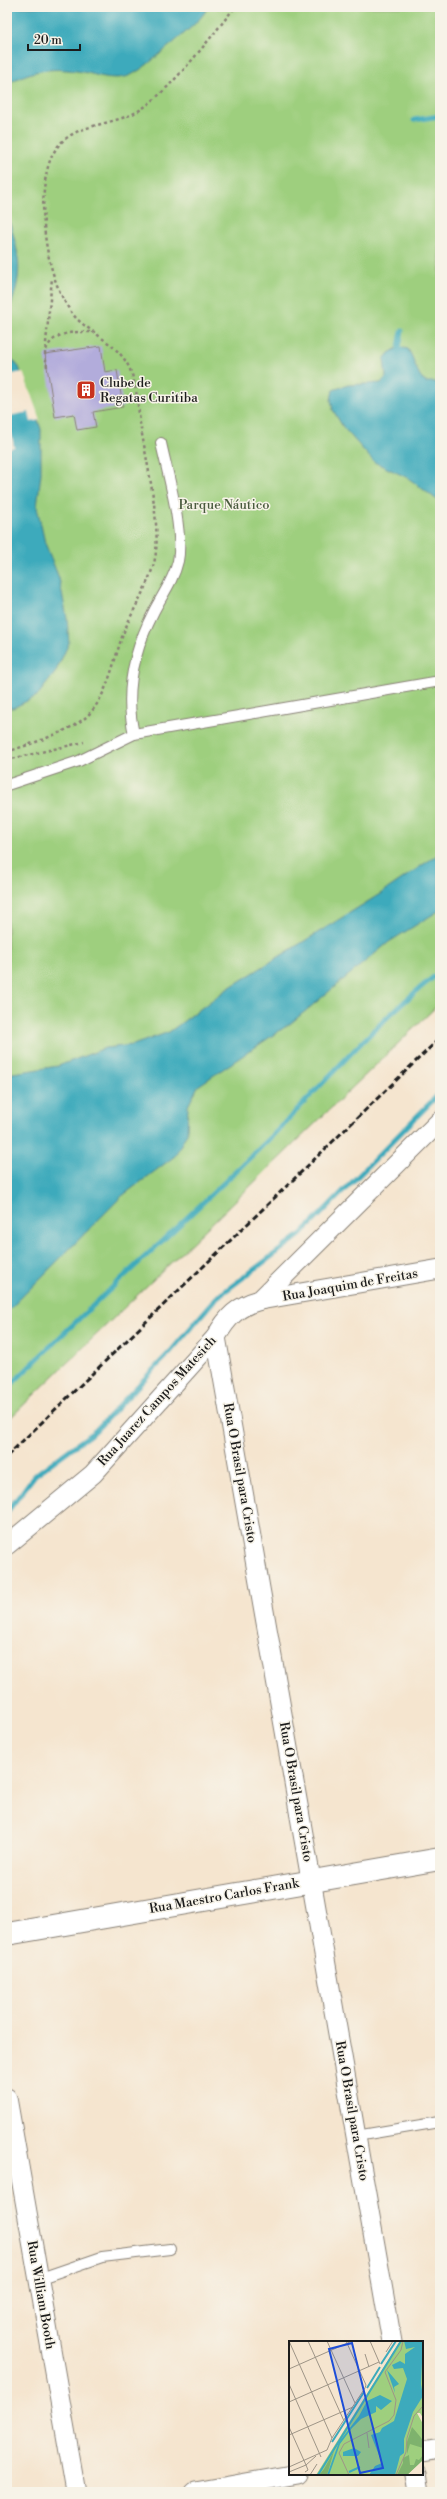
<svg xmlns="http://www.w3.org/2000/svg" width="447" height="2499" viewBox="0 0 447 2499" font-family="'Libre Bodoni',serif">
<rect width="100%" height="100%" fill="#f7f3e8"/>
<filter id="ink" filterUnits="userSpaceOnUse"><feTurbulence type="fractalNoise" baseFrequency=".025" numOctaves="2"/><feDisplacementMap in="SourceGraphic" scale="8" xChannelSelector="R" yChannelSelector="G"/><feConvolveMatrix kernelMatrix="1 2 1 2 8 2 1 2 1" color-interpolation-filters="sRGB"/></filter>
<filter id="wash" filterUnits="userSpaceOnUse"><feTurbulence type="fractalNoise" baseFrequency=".012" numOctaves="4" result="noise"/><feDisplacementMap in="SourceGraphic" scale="16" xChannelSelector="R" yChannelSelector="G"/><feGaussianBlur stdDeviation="0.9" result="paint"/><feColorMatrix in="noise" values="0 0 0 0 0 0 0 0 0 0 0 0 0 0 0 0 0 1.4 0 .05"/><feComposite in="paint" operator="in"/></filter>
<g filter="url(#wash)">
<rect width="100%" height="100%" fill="#f5e5cf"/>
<polygon fill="#9ecf7e" stroke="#5d764d" points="7,7 440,7 440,1003 7,1421"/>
<g fill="#3daabc" stroke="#2c636c">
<path d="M7 7H208C201 21 183 34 172 44 160 53 139 74 125 77 110 80 97 75 83 72 53 67 33 69 7 84Z"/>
<path d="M7 214C20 255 25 273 7 315Z"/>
<path d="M399 347 408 349C415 360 416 373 425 382H440V502L408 478 374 462 343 427 333 410 331 400 333 390 348 385 381 383 386 377 384 359 389 353Z"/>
<polygon points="7,353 19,367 41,429 41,473 37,507 45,543 59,578 67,618 69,643 55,673 37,696 13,708 7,708"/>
<polygon points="440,853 440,910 389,942 291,1023 198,1086 188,1106 187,1133 175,1156 122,1196 7,1312 7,1074 58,1066 105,1048 133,1045 169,1032 227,989 380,894"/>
</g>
<polygon fill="#f5e5cf" points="23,372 40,420 31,422 29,412 8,416 14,447 7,449 7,375"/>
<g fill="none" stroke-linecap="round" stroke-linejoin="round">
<g stroke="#3daabc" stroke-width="5">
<polyline points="414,120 440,116"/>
<polyline points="399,347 402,331"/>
<path d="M7 1389C91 1304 182 1225 267 1141 324 1084 376 1021 440 972"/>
<polyline points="7,1512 35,1475 95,1431 171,1351 216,1298 300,1235 440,1093"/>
</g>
</g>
<g id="blocks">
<polygon fill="#b2acdb" points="101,346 105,372 117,370 123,407 93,412 96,427 77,430 74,414 55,417 45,354"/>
</g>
</g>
<g filter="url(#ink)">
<use href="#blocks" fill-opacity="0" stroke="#888076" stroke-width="1"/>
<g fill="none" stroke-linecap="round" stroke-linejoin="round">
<defs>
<g id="service">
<path d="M134 734C124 691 134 650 154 611 163 594 174 579 178 561 184 531 168 475 161 443"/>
<polyline points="7,785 79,761 134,734 440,681"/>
<polyline points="356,2136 439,2122"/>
<polyline points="38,2279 102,2257 170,2249"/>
</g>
<g id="minor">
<polyline points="260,1300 440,1269"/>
<polyline points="216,1337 392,2342"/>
<path d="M7 1545 93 1474 216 1337C227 1317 238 1306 260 1300L440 1121"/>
<polyline points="7,2098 76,2492"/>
<polyline points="422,2452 440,2449"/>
<polyline points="416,2474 419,2492"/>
<polyline points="195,2492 298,2474"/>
</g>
<polyline id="tertiary" points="7,1934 440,1859"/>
</defs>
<use href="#service" stroke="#888076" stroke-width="12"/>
<use href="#minor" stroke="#888076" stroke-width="21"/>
<use href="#tertiary" stroke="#888076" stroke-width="24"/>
<g stroke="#888076" stroke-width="2.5" stroke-dasharray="3 3" stroke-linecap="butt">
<path d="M46 350C54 330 77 332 95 332"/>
<polyline points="47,367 45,354 52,278"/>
<path d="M7 752C30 744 66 733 85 718 107 699 113 663 122 637 131 612 147 589 154 563 163 530 146 459 140 423 138 407 137 387 131 372 122 347 96 336 78 320 47 289 36 209 48 167 61 118 109 131 143 108 174 86 211 37 235 7"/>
<polyline points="7,760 84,742"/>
</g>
<use href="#service" stroke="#fff" stroke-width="10"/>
<use href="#minor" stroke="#fff" stroke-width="19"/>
<use href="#tertiary" stroke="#fff" stroke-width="22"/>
<polyline stroke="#1c1c1c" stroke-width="3" stroke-dasharray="6 3" stroke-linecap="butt" points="7,1456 440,1038"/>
</g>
</g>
<defs>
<symbol id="building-square" viewBox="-11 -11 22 22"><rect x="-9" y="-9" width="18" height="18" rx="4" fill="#c8321e" stroke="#f7f3e8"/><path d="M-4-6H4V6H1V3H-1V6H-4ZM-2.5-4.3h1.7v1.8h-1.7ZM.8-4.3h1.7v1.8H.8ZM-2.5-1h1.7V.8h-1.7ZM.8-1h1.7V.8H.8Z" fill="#fff"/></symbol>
</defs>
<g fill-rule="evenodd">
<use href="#building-square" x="75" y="379" width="22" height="22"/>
</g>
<g text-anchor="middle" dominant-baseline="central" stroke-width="3" stroke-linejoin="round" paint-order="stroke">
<g font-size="13" fill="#1c1c1c" stroke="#f7f3e8" text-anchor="start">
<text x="100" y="383">Clube de<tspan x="100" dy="15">Regatas Curitiba</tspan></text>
</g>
<g font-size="13" fill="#4a5b3e" stroke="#f7f3e8">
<text x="224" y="505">Parque Náutico</text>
</g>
<g font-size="13" fill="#1c1c1c" stroke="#f7f3e8">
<text transform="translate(350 1285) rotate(-10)">Rua Joaquim de Freitas</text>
<text transform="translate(157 1401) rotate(-48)">Rua Juarez Campos Matesich</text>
<text transform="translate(240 1473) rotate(80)">Rua O Brasil para Cristo</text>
<text transform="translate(296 1792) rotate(80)">Rua O Brasil para Cristo</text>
<text transform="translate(224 1896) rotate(-10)">Rua Maestro Carlos Frank</text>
<text transform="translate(352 2111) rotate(80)">Rua O Brasil para Cristo</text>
<text transform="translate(41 2295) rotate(80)">Rua William Booth</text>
</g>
</g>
<g transform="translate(289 2341)">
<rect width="134" height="134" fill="#f5e5cf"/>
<path d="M111 0H134V77L131 72H128L134 83V99L129 94 134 102V119L118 134H27Z" fill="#9ecf7e"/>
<path d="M123 86 134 99V107L121 103 118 113V101ZM45 110 38 134H30L35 128ZM120 114 121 124H125L127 118 130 119 134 114V119L118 134H108L114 122V117Z" fill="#7eb26d"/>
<path d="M115 0H134L132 43 134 55 124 71 115 98V112L111 115 106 134H80L86 125 93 122 82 94 91 91 93 87 105 80 118 38 114 27 105 28 103 24 111 20 116 23V13L126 6 117 8ZM98 29 110 43 105 46 106 52ZM91 54 103 60 92 69 87 65V71L72 78 63 87 51 103 40 134H38L50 101 70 75 78 60ZM65 107 72 111 69 115H54V111Z" fill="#3daabc"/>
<path fill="none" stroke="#3daabc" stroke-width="2" d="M92 23 107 0M78 47 91 26M43 101 75 51M60 131 71 126M29 134 112 0"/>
<path fill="none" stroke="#9e9587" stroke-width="1" d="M0 0 43 97M19 0 55 80M38 0 66 62M81 0 91 23M97 11 104 0M76 13 80 26M0 28 63 0M0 43 32 116M0 61 90 21M0 86 17 124 0 131M78 92 80 107M0 94 64 66M0 126 38 109 43 97 76 47 77 44 57 0M16 131 19 129 17 124 27 115M21 134 28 123M60 134 50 112 55 103 100 80 105 74 107 59 96 31 112 9 114 0M107 134 117 111 118 97 125 75 134 65"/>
<path fill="#1d4ed8" fill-opacity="0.15" stroke="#1d4ed8" stroke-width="2" d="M63 2 94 127 71 132 40 8Z"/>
<rect width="134" height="134" fill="none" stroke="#1c1c1c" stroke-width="2"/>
</g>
<rect width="447" height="2499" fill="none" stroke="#f7f3e8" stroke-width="24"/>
<path d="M28 44v6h52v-6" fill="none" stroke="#1c1c1c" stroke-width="2"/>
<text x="34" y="44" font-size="12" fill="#1c1c1c" stroke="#f7f3e8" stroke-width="3" paint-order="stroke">20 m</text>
</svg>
